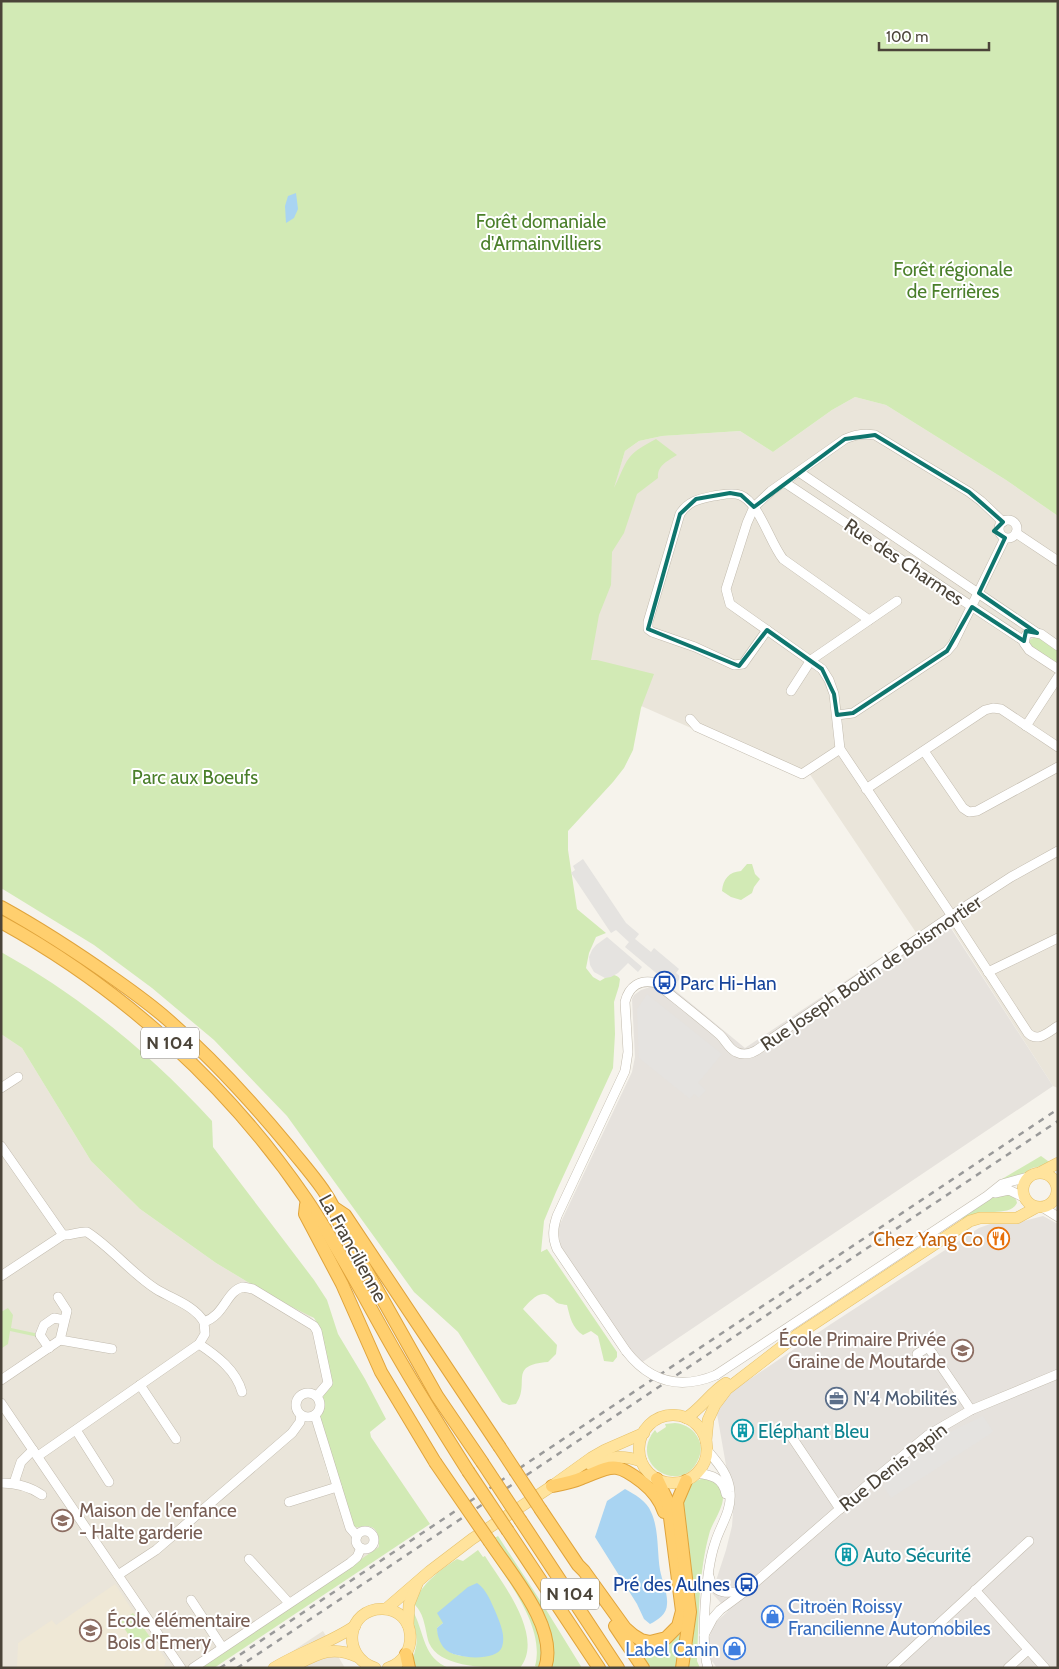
<svg xmlns="http://www.w3.org/2000/svg" width="1059" height="1669" viewBox="0 0 1059 1669" font-family="Cabin,sans-serif">
<rect width="100%" height="100%" fill="#f6f3ec"/>
<g fill="#eae5da">
<polygon points="855,397 886,405 1006,480 1058,516 1058,1088 1053,1086 944,916 917,934 809,773 793,773 630,701 597,660 576,660 596,544 625,451 639,441 662,436 740,431 773,452 832,410"/>
<polygon points="1,1034 22,1048 91,1161 140,1209 216,1263 276,1299 308,1314 317,1323 331,1377 323,1396 320,1412 312,1420 329,1479 337,1477 355,1528 366,1526 372,1528 378,1534 378,1545 384,1554 307,1605 207,1668 1,1668"/>
<polygon points="323,1631 345,1668 267,1668"/>
</g>
<g fill="#e6e2dd">
<polygon points="943,916 1053,1086 641,1363 629,1350 561,1247 559,1236 559,1226 632,1072 635,1057 632,999 634,995 641,990 665,982 745,1048"/>
<polygon points="1043,1216 1058,1224 1058,1668 717,1668 709,1657 708,1641 714,1624 728,1611 712,1593 726,1550 732,1526 734,1498 727,1471 717,1414 728,1394 831,1324 979,1228 990,1224 1016,1223"/>
</g>
<polygon fill="#efe8d6" points="115,1584 166,1660 164,1668 17,1668 18,1643 52,1620 56,1625"/>
<g fill="#d2eab5" fill-rule="evenodd">
<path d="M1 1H1058V516L1006 480 886 405 855 397 832 410 773 452 740 431 662 436 639 441 625 451 614 488C629 458 624 456 656 439L677 455C668 461 657 465 658 478L637 494 624 533 612 552 611 585 599 615 591 660H597L654 674 641 708 633 750 624 768 613 782 568 831V850L577 909 606 933 596 937 589 953 586 968 593 977 600 981C607 977 614 971 620 979L619 986 614 1002 615 1034 613 1068 556 1192 544 1221 541 1252 547 1249 617 1352V1357L613 1362 604 1361 598 1336 591 1331 583 1335C572 1328 570 1317 567 1305 553 1303 559 1303 549 1296 540 1289 529 1302 523 1309L557 1345 556 1354 548 1362C507 1365 531 1383 516 1404L509 1405 502 1402 458 1332 414 1292 287 1116 214 1040 152 988 94 945 1 888Z"/>
<polygon points="1037,636 1058,651 1058,663 1056,666 1034,651 1029,644 1030,640"/>
<path d="M747 864H752L755 874 760 879 754 887 752 893 741 900 731 897 722 891C723 879 729 872 741 871Z"/>
<path d="M1 952C80 996 151 1054 212 1121L213 1147 314 1280 327 1300 338 1334 365 1379 386 1419 370 1432 371 1437 430 1524 214 1668H201L379 1547C378 1543 379 1539 378 1535 374 1522 362 1527 353 1528L337 1477 330 1479 312 1420C326 1408 318 1401 327 1390L317 1323 314 1318 276 1299 216 1263 140 1209 91 1161 22 1048 1 1034Z"/>
<polygon points="1041,1156 1052,1164 1032,1168 1020,1176 1002,1181 1002,1179"/>
<path d="M1002 1194C1008 1194 1016 1195 1017 1203 1012 1212 1003 1211 994 1212V1213L963 1220 962 1218 995 1196 996 1197Z"/>
<polygon points="8,1308 13,1315 11,1328 39,1334 38,1337 10,1331 8,1344 2,1348 1,1312"/>
<path d="M675 1423C686 1424 695 1430 699 1440 702 1447 701 1455 697 1462 679 1496 627 1463 655 1430L657 1433 666 1427 665 1424Z"/>
<path d="M705 1478C715 1479 721 1486 723 1495 724 1507 714 1520 710 1531 698 1573 699 1617 697 1661L700 1668H688L695 1624 696 1605 681 1496C688 1487 694 1480 705 1478Z"/>
<polygon points="498,1536 545,1608 582,1668 551,1668 553,1652 493,1539"/>
<path d="M486 1544C502 1569 542 1619 542 1649 542 1655 540 1662 539 1668L535 1666C546 1626 505 1577 484 1545Z"/>
<path d="M478 1550 483 1557 485 1556C502 1583 545 1636 520 1668 492 1668 440 1669 429 1643 425 1630 425 1614 414 1604 421 1584 440 1570 457 1559L463 1561ZM443 1623 484 1657C459 1657 441 1657 437 1628Z"/>
<polygon points="133,1613 150,1637 136,1646 120,1622"/>
<path d="M414 1613C425 1635 423 1658 449 1668H412C412 1660 414 1655 416 1647 418 1637 415 1629 412 1619Z"/>
<polygon points="682,1629 677,1668 651,1668 635,1645 636,1643 670,1642"/>
</g>
<g fill="#e5e3e0">
<polygon points="583,859 626,923 639,934 635,939 651,952 654,948 679,969 676,973 681,977 673,987 625,947 629,942 616,930 611,933 571,873 575,870 573,866"/>
<polygon points="607,937 642,967 638,972 628,963 618,973 611,977 605,978 594,972 590,965 589,957 592,950 596,945"/>
<polygon points="647,994 722,1054 698,1083 706,1090 699,1098 694,1094 690,1099 639,1058 637,1009"/>
<polygon points="983,1416 993,1431 990,1434 891,1498 883,1486 909,1464 908,1462 947,1436 950,1432"/>
</g>
<g fill="#a9d4f2">
<polygon points="296,193 298,209 294,218 286,223 285,206 288,196"/>
<path d="M625 1489C634 1494 647 1501 651 1512 659 1529 657 1551 660 1570 662 1581 668 1593 667 1604 667 1614 658 1620 650 1624L644 1619 637 1604 595 1537 607 1501Z"/>
<path d="M477 1583C487 1590 491 1602 496 1613 500 1623 506 1636 502 1647 497 1662 454 1659 445 1649 440 1644 437 1635 437 1628L443 1623 437 1613 468 1587Z"/>
</g>
<g fill="none" stroke-linecap="round" stroke-linejoin="round">
<defs>
<g id="minor">
<polyline points="799,472 1037,633"/>
<polyline points="784,482 1024,641"/>
<circle cx="1008" cy="529" r="9"/>
<path d="M1003 522 981 501 969 492 875 435C864 433 856 434 845 439L771 491 754 507 747 523 726 589 730 604 822 669 829 680 834 694 840 749 952 916 1028 1033C1038 1043 1048 1032 1058 1026"/>
<polyline points="1016,533 1058,561"/>
<path d="M767 630 743 664 734 665 695 647 652 632 648 629V622L680 514C688 501 699 499 713 496 722 495 731 492 740 495 759 502 770 543 783 559L869 620"/>
<polyline points="1058,646 1041,634 1031,632 1026,635 1024,643 1029,650 1058,669"/>
<polyline points="791,691 811,660 897,601"/>
<polyline points="837,715 853,713 947,651 953,644 1005,538"/>
<polyline points="690,719 697,727 802,774 840,749"/>
<polyline points="1026,726 1058,677"/>
<polyline points="924,751 963,808 969,812 977,811 1058,767"/>
<polyline points="866,789 985,710 993,708 1001,709 1058,747"/>
<polyline points="988,972 1058,938"/>
<polyline points="1,1088 18,1077"/>
<polyline points="1,1146 63,1235"/>
<polyline points="995,1193 1009,1190 1023,1197"/>
<polyline points="1057,1194 1058,1197"/>
<polyline points="1042,1207 1058,1217"/>
<path d="M63 1235C71 1236 78 1231 87 1232 112 1248 131 1273 156 1289 172 1299 194 1305 204 1322"/>
<polyline points="1,1276 63,1235"/>
<polyline points="60,1340 112,1349"/>
<polyline points="924,1341 971,1410"/>
<path d="M199 1344C217 1356 236 1370 242 1392"/>
<polyline points="49,1348 40,1335 44,1325 54,1318 64,1320"/>
<path d="M626 1351 557 1249C552 1237 553 1228 557 1216L625 1071 628 1052 625 1002C629 986 640 979 656 983 677 1000 699 1017 720 1035 726 1041 729 1049 736 1052 748 1058 759 1050 767 1042L960 910 1011 877 1058 851"/>
<polyline points="917,1354 928,1347"/>
<polyline points="716,1375 987,1196 1002,1184 1028,1177"/>
<polyline points="1,1380 60,1340 67,1311 58,1297"/>
<polyline points="140,1385 176,1439"/>
<circle cx="308" cy="1405" r="12"/>
<polyline points="1,1403 181,1668"/>
<polyline points="315,1415 350,1528 357,1536"/>
<polyline points="76,1430 109,1482"/>
<polyline points="789,1433 840,1509"/>
<path d="M707 1450C718 1463 729 1475 730 1492 732 1511 720 1526 715 1543 706 1569 700 1642 708 1668"/>
<path d="M38 1456 199 1344 205 1334 204 1322C225 1315 226 1291 243 1287L253 1289 314 1326 317 1331 328 1383 317 1396"/>
<path d="M697 1473C712 1475 723 1478 726 1494"/>
<path d="M1 1483C17 1483 29 1486 42 1495"/>
<polyline points="14,1483 21,1462 33,1450"/>
<polyline points="289,1502 337,1487"/>
<circle cx="365" cy="1540" r="9"/>
<polyline points="249,1559 289,1603"/>
<polyline points="118,1575 156,1550 270,1452 292,1433 300,1422 301,1415"/>
<path d="M709 1576C713 1595 729 1594 744 1590"/>
<polyline points="975,1590 1045,1668"/>
<polyline points="191,1600 222,1647"/>
<polyline points="704,1635 713,1618 720,1610 743,1593 871,1482 928,1435 971,1410 1058,1374"/>
<polyline points="193,1668 350,1563 357,1557 361,1548"/>
<polyline points="891,1668 1029,1541"/>
<polyline points="1008,1668 1028,1650"/>
</g>
<g id="major">
<polyline points="1041,1172 1058,1163"/>
<circle cx="1040" cy="1190" r="17"/>
<circle cx="673" cy="1449" r="34"/>
<path d="M686 1418C701 1409 711 1392 726 1383"/>
<polyline points="706,1441 708,1420 715,1405 727,1389 797,1335 970,1221 980,1218 1017,1218 1037,1207"/>
<path d="M591 1465C608 1456 623 1455 641 1461"/>
<polyline points="386,1609 430,1571 472,1539 552,1486 591,1458 605,1450 644,1433"/>
<polyline points="408,1625 409,1604 417,1584"/>
<path d="M274 1668C300 1652 330 1643 355 1626"/>
<path d="M290 1668C316 1655 330 1644 358 1657"/>
<path d="M375 1668C340 1656 347 1608 383 1609 417 1610 420 1658 388 1668"/>
</g>
<g id="highway">
<path d="M1 907C41 929 79 954 116 980 133 992 151 1005 167 1019 212 1058 252 1102 290 1148 305 1167 333 1197 338 1220L437 1396 482 1462"/>
<path d="M1 922C123 989 228 1085 306 1199 340 1249 367 1303 397 1355 420 1395 444 1433 468 1471"/>
<polyline points="306,1205 305,1214 342,1284 381,1372 435,1462"/>
<polyline points="336,1209 345,1215 499,1446"/>
<path d="M552 1486C562 1484 573 1482 582 1478 611 1467 614 1460 642 1482 652 1490 660 1499 664 1512"/>
<polyline points="541,1510 578,1565 584,1571 625,1628 633,1635 641,1640 650,1642 666,1638 678,1626 682,1611 668,1502 657,1479"/>
<polyline points="521,1521 618,1668"/>
<polyline points="508,1531 599,1668"/>
<path d="M490 1542C511 1574 559 1628 545 1668"/>
<polyline points="615,1626 643,1668"/>
<polyline points="406,1654 409,1668"/>
<polyline points="682,1668 690,1612 677,1502 686,1481"/>
</g>
</defs>
<use href="#minor" stroke="#c2bbae" stroke-width="10"/>
<use href="#major" stroke="#e6c16a" stroke-width="12"/>
<use href="#highway" stroke="#e0a43c" stroke-width="14"/>
<use href="#minor" stroke="#fff" stroke-width="9"/>
<use href="#major" stroke="#ffe39c" stroke-width="11"/>
<use href="#highway" stroke="#ffcf6e" stroke-width="12"/>
<g stroke="#9a9a9a" stroke-width="2.5" stroke-dasharray="6 6" stroke-linecap="butt">
<polyline points="220,1668 1058,1109"/>
<polyline points="237,1668 1058,1121"/>
</g>
<defs>
<path id="minor-bridge" d="M626 1351C650 1382 680 1390 716 1375"/>
<g id="highway-bridge">
<polyline points="499,1446 541,1510"/>
<polyline points="435,1462 490,1542"/>
<polyline points="482,1462 521,1521"/>
<polyline points="468,1471 508,1531"/>
</g>
</defs>
<use href="#minor-bridge" stroke="#c2bbae" stroke-width="10" stroke-linecap="butt"/>
<use href="#highway-bridge" stroke="#e0a43c" stroke-width="14" stroke-linecap="butt"/>
<use href="#minor-bridge" stroke="#fff" stroke-width="9"/>
<use href="#highway-bridge" stroke="#ffcf6e" stroke-width="12"/>
</g>
<path fill="none" stroke="#0f766e" stroke-width="4" stroke-linejoin="round" d="M875 435 969 492 1003 522 994 531 1005 538 979 593 1037 633 1026 631 1024 641 972 607 947 651 853 713 837 715 834 694 822 669 767 630 739 666 648 629 680 514 696 499 730 493 741 495 754 507 845 439Z"/>
<defs>
<symbol id="bus-ring" viewBox="-11 -11 22 22"><circle r="9.5" fill="#fff" stroke="#1a4fb4" stroke-width="1.5"/><path d="M-5-6H5V4H4V6H2V4H-2V6H-4V4H-5ZM-3.5-4V0h7V-4ZM-3.5 1.2v1.5H-2V1.2ZM2 1.2v1.5H3.5V1.2Z" fill="#1a4fb4"/></symbol>
<symbol id="restaurant-ring" viewBox="-11 -11 22 22"><circle r="9.5" fill="#fff" stroke="#e8710a" stroke-width="1.5"/><path d="M-5-6h1v4h1v-4h1v4h1v-4h1v5L-1.5 .5V6h-2V.5L-5-1ZM5-6V6H3V1.5H1.5Q1.5-4 5-6Z" fill="#e8710a"/></symbol>
<symbol id="school-ring" viewBox="-11 -11 22 22"><circle r="9.5" fill="#fff" stroke="#8d6e63" stroke-width="1.5"/><path d="M0-5L7-2L0 1L-7-2ZM-4 1L0 2.5L4 1V4Q0 6-4 4Z" fill="#8d6e63"/></symbol>
<symbol id="office-ring" viewBox="-11 -11 22 22"><circle r="9.5" fill="#fff" stroke="#5c6f8a" stroke-width="1.5"/><path d="M-6-3h4V-5.5h4V-3h4V5H-6ZM-1-4.5V-3h2v-1.5ZM-6 0V1H6V0Z" fill="#5c6f8a"/></symbol>
<symbol id="building-ring" viewBox="-11 -11 22 22"><circle r="9.5" fill="#fff" stroke="#0f9aa8" stroke-width="1.5"/><path d="M-4-6H4V6H1V3H-1V6H-4ZM-2.5-4.3h1.7v1.8h-1.7ZM.8-4.3h1.7v1.8H.8ZM-2.5-1h1.7V.8h-1.7ZM.8-1h1.7V.8H.8Z" fill="#0f9aa8"/></symbol>
<symbol id="shop-ring" viewBox="-11 -11 22 22"><circle r="9.5" fill="#fff" stroke="#3f7fe0" stroke-width="1.5"/><path d="M-5-2.5h2.3a2.7 3.5 0 0 1 5.4 0H5L5.5 6h-11ZM-1.5-2.5h3a1.5 2.3 0 0 0-3 0Z" fill="#3f7fe0"/></symbol>
</defs>
<g fill-rule="evenodd">
<use href="#bus-ring" x="652" y="970" width="25" height="25"/>
<use href="#restaurant-ring" x="986" y="1226" width="25" height="25"/>
<use href="#school-ring" x="950" y="1338" width="25" height="25"/>
<use href="#office-ring" x="824" y="1386" width="25" height="25"/>
<use href="#building-ring" x="730" y="1418" width="25" height="25"/>
<use href="#school-ring" x="50" y="1508" width="25" height="25"/>
<use href="#building-ring" x="834" y="1542" width="25" height="25"/>
<use href="#bus-ring" x="734" y="1572" width="25" height="25"/>
<use href="#shop-ring" x="760" y="1604" width="25" height="25"/>
<use href="#school-ring" x="78" y="1618" width="25" height="25"/>
<use href="#shop-ring" x="722" y="1636" width="25" height="25"/>
</g>
<g text-anchor="middle" dominant-baseline="central" stroke-width="4" stroke-linejoin="round" paint-order="stroke">
<g fill="#fff" stroke="#817c74" stroke-width="1">
<rect x="141" y="1027.5" width="58" height="31" rx="4"/>
<rect x="541" y="1578.5" width="58" height="31" rx="4"/>
</g>
<g font-size="18" font-weight="bold" fill="#4b4439">
<text x="170" y="1043">N 104</text>
<text x="570" y="1594">N 104</text>
</g>
<g font-size="19" fill="#4a7f2a" stroke="#fff">
<text x="541" y="221">Forêt domaniale<tspan x="541" dy="22">d'Armainvilliers</tspan></text>
<text x="953" y="269">Forêt régionale<tspan x="953" dy="22">de Ferrières</tspan></text>
<text x="195" y="777">Parc aux Boeufs</text>
</g>
<g font-size="19" fill="#4b4439" stroke="#fff">
<text transform="translate(904 562) rotate(34)">Rue des Charmes</text>
<text transform="translate(871 973) rotate(-34)">Rue Joseph Bodin de Boismortier</text>
<text transform="translate(353 1248) rotate(61)">La Francilienne</text>
<text transform="translate(893 1467) rotate(-38)">Rue Denis Papin</text>
</g>
<g font-size="19" fill="#164399" stroke="#fff" text-anchor="start">
<text x="680" y="983">Parc Hi-Han</text>
<text x="730" y="1584" text-anchor="end">Pré des Aulnes</text>
</g>
<g font-size="19" fill="#c56008" stroke="#fff" text-anchor="end">
<text x="983" y="1239">Chez Yang Co</text>
</g>
<g font-size="19" fill="#785e54" stroke="#fff" text-anchor="start">
<text x="946" y="1339" text-anchor="end">École Primaire Privée<tspan x="946" dy="22">Graine de Moutarde</tspan></text>
<text x="79" y="1510">Maison de l'enfance<tspan x="79" dy="22">- Halte garderie</tspan></text>
<text x="107" y="1620">École élémentaire<tspan x="107" dy="22">Bois d'Emery</tspan></text>
</g>
<g font-size="19" fill="#4e5e75" stroke="#fff" text-anchor="start">
<text x="853" y="1398">N'4 Mobilités</text>
</g>
<g font-size="19" fill="#0d838f" stroke="#fff" text-anchor="start">
<text x="758" y="1431">Eléphant Bleu</text>
<text x="863" y="1555">Auto Sécurité</text>
</g>
<g font-size="19" fill="#366cbe" stroke="#fff" text-anchor="start">
<text x="788" y="1606">Citroën Roissy<tspan x="788" dy="22">Francilienne Automobiles</tspan></text>
<text x="719" y="1649" text-anchor="end">Label Canin</text>
</g>
</g>
<rect width="1059" height="1669" fill="none" stroke="#4b4439" stroke-width="5"/>
<path d="M879 42v8h110v-8" fill="none" stroke="#4b4439" stroke-width="2.5"/>
<text x="886" y="42" font-size="15" fill="#4b4439" stroke="#ffffff" stroke-width="4" paint-order="stroke">100 m</text>
</svg>
